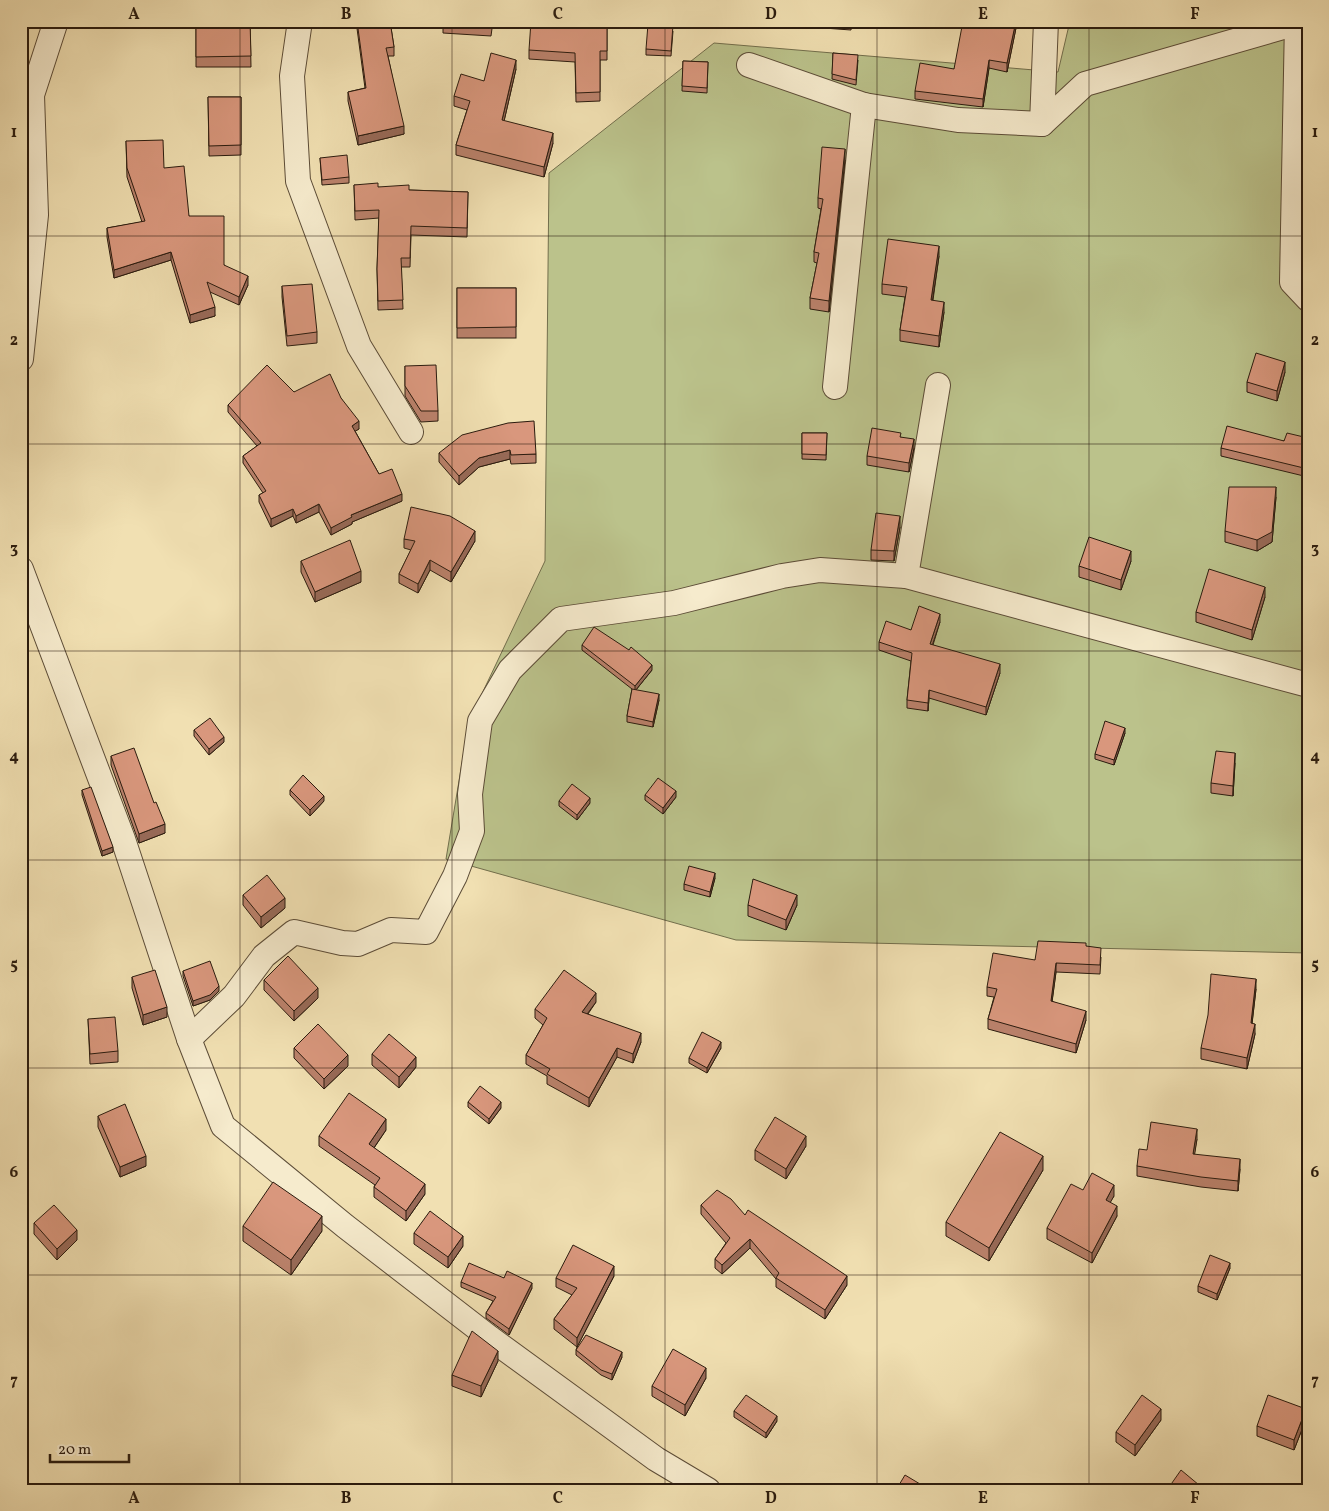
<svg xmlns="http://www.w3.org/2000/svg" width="1329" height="1511" viewBox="0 0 1329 1511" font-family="Vollkorn,serif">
<rect width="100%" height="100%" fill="#f1e0b2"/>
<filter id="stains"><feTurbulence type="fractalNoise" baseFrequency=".004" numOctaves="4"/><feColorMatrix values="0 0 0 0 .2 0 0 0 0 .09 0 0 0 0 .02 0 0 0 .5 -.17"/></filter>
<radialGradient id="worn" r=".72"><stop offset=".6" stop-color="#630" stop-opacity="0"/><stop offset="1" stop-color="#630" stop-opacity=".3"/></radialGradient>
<polygon fill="#bbc28b" stroke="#726e4c" points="1070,21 1308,21 1308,953 736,940 446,859 469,721 545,561 549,173 714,43 1058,72"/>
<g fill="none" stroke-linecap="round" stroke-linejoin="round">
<defs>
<g id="street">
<polyline points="300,21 292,76 298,181 359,346 411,432"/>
<polyline points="1297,21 1292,282 1308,299"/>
<polyline points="749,65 864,105 958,120 1042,124 1085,84 1297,23"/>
<polyline points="1042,124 1046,21"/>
<polyline points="21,359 36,215 32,95 56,21"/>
<polyline points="938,385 906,576 1308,685"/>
<polyline points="835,387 864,105"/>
<polyline points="21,569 123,839 189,1039 223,1126 345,1226 490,1338 656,1459 708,1490"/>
<polyline points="189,1039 234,996 264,956 294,932 342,943 358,944 391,930 426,932 455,876 472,831 470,794 480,721 510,670 561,619 674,603 782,576 820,570 906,576"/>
</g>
</defs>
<use href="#street" stroke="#5c4c37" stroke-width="26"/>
<use href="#street" stroke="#f6ebcd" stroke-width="24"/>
</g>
<g fill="#bb826c" stroke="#2a1b0e">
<polygon points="196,21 250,21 251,67 196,67"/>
<polygon points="356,21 390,21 394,47 394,56 388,56 404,134 358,145 348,101 348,92 365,88"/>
<polygon points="443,21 493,21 491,36 443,33"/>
<polygon points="810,21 852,21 851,30 810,27"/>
<polygon points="584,28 607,28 607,60 600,60 600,101 576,102 575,62 529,59 529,50"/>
<polygon points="1016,28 1007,72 989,68 983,107 915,99 915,91 954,69"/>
<polygon points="673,31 671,56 646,55 646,49"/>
<polygon points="833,53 858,60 856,85 832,79"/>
<polygon points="683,61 708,62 707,93 682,91"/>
<polygon points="516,69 504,121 553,143 544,177 456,155 456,145 467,110 454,106 454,96 484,81"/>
<polygon points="208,97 241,97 241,155 209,156"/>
<polygon points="126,141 164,168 189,216 224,265 248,285 239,305 210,292 215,316 190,323 171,260 114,278 107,237 107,228 142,222 127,177"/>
<polygon points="320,158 349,177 349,183 322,185"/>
<polygon points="845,160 829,312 810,309 810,298 817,263 814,262 814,252 821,209 818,208 818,198"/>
<polygon points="354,185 409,190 468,192 467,237 411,235 410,267 401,267 403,309 378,310 377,269 379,218 355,220"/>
<polygon points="939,256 933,300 944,312 939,347 900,341 900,330 905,297 882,294 882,284"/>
<polygon points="282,286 317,332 317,343 287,346 282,297"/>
<rect x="457" y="288" width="59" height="50"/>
<polygon points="405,366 438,411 438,421 421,422 405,396"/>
<polygon points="1285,372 1277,401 1247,392 1247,382"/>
<polygon points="294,392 341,398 359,429 355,431 379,474 402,501 352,522 352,524 331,535 319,512 296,523 293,516 271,527 259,502 259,495 263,493 243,463 243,456 257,446 228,412 228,405"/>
<polygon points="802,433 827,433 826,460 802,459"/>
<polygon points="901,437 914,448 909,472 867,465 867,456"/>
<polygon points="1308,438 1308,477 1221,456 1221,448"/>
<polygon points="439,453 536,454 536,463 511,464 510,459 479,467 459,485 439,462"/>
<polygon points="1276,497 1272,542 1257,551 1225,542 1225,531"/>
<polygon points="900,527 894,561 871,560 871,550"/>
<polygon points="404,539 475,541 451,582 430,570 418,593 399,583 399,574 411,550 404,548"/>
<polygon points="301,561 361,582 315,602 301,572"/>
<polygon points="1131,561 1121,590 1079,577 1079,566"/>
<polygon points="1265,597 1252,640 1196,622 1196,612"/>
<polygon points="940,622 933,645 1000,673 986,715 929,698 928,711 907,708 907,700 911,661 879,650 879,642 911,630"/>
<polygon points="582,645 652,670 636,690 659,700 653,727 627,722 627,716 632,689 582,650"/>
<polygon points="194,730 224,742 209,755 194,736"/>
<polygon points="1125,733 1114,765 1095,759 1095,754"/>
<polygon points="111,756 154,803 165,833 139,843 111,765"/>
<polygon points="1235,763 1233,796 1211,793 1211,783"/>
<polygon points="82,790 113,852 102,856 82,795"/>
<polygon points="290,790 324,801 310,816 290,795"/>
<polygon points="645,795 676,797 663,814 645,800"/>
<polygon points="559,801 590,803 577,820 559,806"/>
<polygon points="715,878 710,897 684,890 684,884"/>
<polygon points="243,895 285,908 261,928 243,905"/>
<polygon points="748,905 797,905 786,930 748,916"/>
<polygon points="1086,946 1101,957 1100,974 1056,972 1052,1001 1086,1020 1076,1053 988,1029 988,1019 994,997 987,996 987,987 1035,960"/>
<polygon points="183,971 219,991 210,1000 193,1006 183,976"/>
<polygon points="132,977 167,1017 143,1025 132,988"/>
<polygon points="264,980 318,998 294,1021 264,990"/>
<polygon points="1256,989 1252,1023 1255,1034 1247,1069 1201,1059 1201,1048"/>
<polygon points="596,1002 588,1014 641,1042 633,1063 617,1057 589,1107 547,1084 547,1076 526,1064 526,1055 543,1025 535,1018 535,1009"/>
<polygon points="88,1019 118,1051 118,1062 90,1064"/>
<polygon points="294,1048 348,1066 324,1089 294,1058"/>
<polygon points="721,1048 707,1073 689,1063 689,1058"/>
<polygon points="372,1054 416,1067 399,1088 372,1065"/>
<polygon points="468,1102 501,1108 489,1124 468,1107"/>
<polygon points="98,1116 146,1166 120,1177 98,1127"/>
<polygon points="386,1130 374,1148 425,1194 406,1221 374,1197 374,1187 375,1185 319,1146 319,1136"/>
<polygon points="1197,1139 1194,1155 1240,1169 1238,1191 1201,1187 1137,1176 1137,1166 1147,1150"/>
<polygon points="806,1146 786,1179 755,1160 755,1150"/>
<polygon points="1043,1170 989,1261 946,1236 946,1222"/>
<polygon points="1114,1196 1110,1202 1117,1216 1092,1263 1047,1239 1047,1228"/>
<polygon points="701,1205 745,1215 847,1285 825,1319 776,1287 776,1279 750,1248 722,1274 715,1268 715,1259 726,1243 701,1214"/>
<polygon points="34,1223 77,1240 57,1260 34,1234"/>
<polygon points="243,1226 322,1231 291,1275 243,1241"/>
<polygon points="414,1233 463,1246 448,1268 414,1244"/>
<polygon points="1230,1268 1217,1300 1198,1292 1198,1286"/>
<polygon points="614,1276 577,1347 622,1357 612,1380 601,1375 576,1355 576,1350 577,1347 554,1329 554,1319 572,1295 556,1287 556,1278"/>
<polygon points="504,1278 532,1288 509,1335 486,1318 486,1313 493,1301 461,1287 461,1282"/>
<polygon points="498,1361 481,1397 452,1386 452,1375"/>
<polygon points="706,1378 685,1416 652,1396 652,1386"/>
<polygon points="734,1411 777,1421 766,1438 734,1417"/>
<polygon points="1306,1419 1294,1450 1257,1436 1257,1426"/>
<polygon points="1161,1420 1135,1456 1116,1442 1116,1432"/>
</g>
<g fill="#986a58" stroke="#2a1b0e">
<polygon points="1016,21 1016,28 1007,72 1007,63"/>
<polygon points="516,60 516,69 502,130 502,120"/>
<polygon points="989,60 989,68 983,107 983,99"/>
<polygon points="404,126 404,134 358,145 358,136"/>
<polygon points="553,133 553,143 544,177 544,167"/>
<polygon points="845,149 845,160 829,312 829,301"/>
<polygon points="939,246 939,256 931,310 931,300"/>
<polygon points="171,252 171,260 114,278 114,270"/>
<polygon points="248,276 248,285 239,305 239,297"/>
<polygon points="944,302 944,312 939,347 939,336"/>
<polygon points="215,307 215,316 190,323 190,315"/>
<polygon points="1285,362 1285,372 1277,401 1277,391"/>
<polygon points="359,421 359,429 352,433 352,426"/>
<polygon points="914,439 914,448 909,472 909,463"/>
<polygon points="510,450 510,459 479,467 459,485 459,476 479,458"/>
<polygon points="1276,487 1276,497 1272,542 1257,551 1257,540"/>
<polygon points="402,494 402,501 352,522 352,524 331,535 331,528 351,515"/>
<polygon points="319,504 319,512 296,523 296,516"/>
<polygon points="293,509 293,516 271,527 271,519"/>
<polygon points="900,516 900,527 894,561 894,551"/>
<polygon points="475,531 475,541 451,582 451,572"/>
<polygon points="1131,551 1131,561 1121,590 1121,580"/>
<polygon points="430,560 430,570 418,593 418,584"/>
<polygon points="361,571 361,582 315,602 315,592"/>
<polygon points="1265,587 1265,597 1252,640 1252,630"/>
<polygon points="940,614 940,622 930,652 930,644"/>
<polygon points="1000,664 1000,673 986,715 986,707"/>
<polygon points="652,665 652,670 635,691 635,686"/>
<polygon points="929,690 929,698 928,711 928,703"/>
<polygon points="659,694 659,700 653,727 653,722"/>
<polygon points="1125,728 1125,733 1114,765 1114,760"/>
<polygon points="224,737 224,742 209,755 209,749"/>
<polygon points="1235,753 1235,763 1233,796 1233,786"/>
<polygon points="676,791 676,797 663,814 663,808"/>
<polygon points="324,796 324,801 310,816 310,810"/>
<polygon points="590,798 590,803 577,820 577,815"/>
<polygon points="165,824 165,833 139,843 139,834"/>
<polygon points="113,847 113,852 102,856 102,851"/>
<polygon points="715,873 715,878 710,897 710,892"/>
<polygon points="797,895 797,905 786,930 786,920"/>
<polygon points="285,898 285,908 261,928 261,917"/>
<polygon points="1056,963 1056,972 1051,1010 1051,1001"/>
<polygon points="1256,979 1256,989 1251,1033 1251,1023"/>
<polygon points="219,986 219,991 210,1000 193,1006 193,1001"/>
<polygon points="318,988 318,998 294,1021 294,1011"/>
<polygon points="596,993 596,1002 582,1021 582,1012"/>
<polygon points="167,1007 167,1017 143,1025 143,1015"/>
<polygon points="1086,1011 1086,1020 1076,1053 1076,1044"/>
<polygon points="1255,1024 1255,1034 1247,1069 1247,1058"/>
<polygon points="641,1033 641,1042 633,1063 633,1054"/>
<polygon points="721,1042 721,1048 707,1073 707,1068"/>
<polygon points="617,1048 617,1057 589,1107 589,1098"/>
<polygon points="348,1055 348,1066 324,1089 324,1079"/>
<polygon points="416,1057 416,1067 399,1088 399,1077"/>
<polygon points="501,1102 501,1108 489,1124 489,1119"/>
<polygon points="386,1119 386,1130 369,1155 369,1144"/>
<polygon points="1197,1129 1197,1139 1193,1165 1193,1154"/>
<polygon points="806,1136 806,1146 786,1179 786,1169"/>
<polygon points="146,1156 146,1166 120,1177 120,1167"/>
<polygon points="1043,1156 1043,1170 989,1261 989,1248"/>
<polygon points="1240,1159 1240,1169 1238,1191 1238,1181"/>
<polygon points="425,1184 425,1194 406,1221 406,1211"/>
<polygon points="1114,1185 1114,1196 1106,1210 1106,1200"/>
<polygon points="1117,1206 1117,1216 1092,1263 1092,1253"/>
<polygon points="322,1216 322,1231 291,1275 291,1260"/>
<polygon points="77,1230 77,1240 57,1260 57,1249"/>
<polygon points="463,1236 463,1246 448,1268 448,1257"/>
<polygon points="750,1239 750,1248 722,1274 722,1265"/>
<polygon points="1230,1263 1230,1268 1217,1300 1217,1294"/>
<polygon points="614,1266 614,1276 577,1347 577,1338"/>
<polygon points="847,1276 847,1285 825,1319 825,1310"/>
<polygon points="532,1283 532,1288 509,1335 509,1329"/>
<polygon points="498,1351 498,1361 481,1397 481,1386"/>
<polygon points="622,1352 622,1357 612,1380 612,1374"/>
<polygon points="706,1368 706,1378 685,1416 685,1405"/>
<polygon points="1161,1409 1161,1420 1135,1456 1135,1445"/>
<polygon points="1306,1409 1306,1419 1294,1450 1294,1440"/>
<polygon points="777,1416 777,1421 766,1438 766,1433"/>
</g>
<g fill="#d9977d" stroke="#2a1b0e">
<polygon points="196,21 250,21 251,56 196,57"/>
<polygon points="357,21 390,21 394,47 386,48 404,126 358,136 348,92 366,88"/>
<polygon points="443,21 492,21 491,28 443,24"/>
<polygon points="531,21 584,21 584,28 607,28 607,51 600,51 600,92 576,93 575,53 529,50"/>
<polygon points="963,21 1016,21 1007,63 989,60 983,99 915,91 920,63 954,69"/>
<polygon points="648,24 673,25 671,51 646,49"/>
<polygon points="491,53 516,60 502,120 553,133 544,167 456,145 470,101 454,96 461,74 484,81"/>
<polygon points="833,53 858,55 856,80 832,74"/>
<polygon points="683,61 708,62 707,88 682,86"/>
<polygon points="208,97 241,97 241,145 209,146"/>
<polygon points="163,140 164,168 184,166 189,216 224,216 224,265 248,276 239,297 207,282 215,307 190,315 171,252 114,270 107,228 145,221 127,168 126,141"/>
<polygon points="822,147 845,149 829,301 810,298 819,253 814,252 823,199 818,198"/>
<polygon points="347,155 349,177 322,180 320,158"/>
<polygon points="378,183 378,187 409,185 409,190 468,192 467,228 411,226 410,258 401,258 403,300 378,301 377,269 379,210 355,211 354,185"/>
<polygon points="888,239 939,246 931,300 944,302 939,336 900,330 907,287 882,284"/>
<polygon points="312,284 317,332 287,336 282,286"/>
<polygon points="457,288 516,288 516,327 457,328"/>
<polygon points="1256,353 1285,362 1277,391 1247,382"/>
<polygon points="267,365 294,392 330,374 341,398 359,421 352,426 379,474 392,469 402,494 351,515 352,517 331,528 319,504 296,516 293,509 271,519 259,495 266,491 243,456 261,443 228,405"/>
<polygon points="436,365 438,411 421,411 405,386 405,366"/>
<polygon points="534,421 536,454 511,455 510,450 479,458 459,476 439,453 462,435 508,423"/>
<polygon points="1227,426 1284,441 1287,433 1308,438 1308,469 1221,448"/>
<polygon points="872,428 901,433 900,437 914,439 909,463 867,456"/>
<polygon points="802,433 827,433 826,455 802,454"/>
<polygon points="1229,487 1276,487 1272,532 1257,540 1225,531"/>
<polygon points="411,507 450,516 475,531 451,572 430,560 418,584 399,574 415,541 404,539"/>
<polygon points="876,513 900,516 894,551 871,550"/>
<polygon points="1089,537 1131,551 1121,580 1079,566"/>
<polygon points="350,540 361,571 315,592 301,561"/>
<polygon points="1209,569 1265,587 1252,630 1196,612"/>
<polygon points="919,606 940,614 930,644 1000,664 986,707 929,690 928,703 907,700 912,653 879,642 886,621 911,630"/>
<polygon points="594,627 629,650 631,647 652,665 635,686 582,645"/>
<polygon points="632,689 659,694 653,722 627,716"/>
<polygon points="210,718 224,737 209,749 194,730"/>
<polygon points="1105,721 1125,728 1114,760 1095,754"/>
<polygon points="134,748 154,803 156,802 165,824 139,834 111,756"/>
<polygon points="1216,751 1235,753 1233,786 1211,783"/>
<polygon points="303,775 324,796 310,810 290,790"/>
<polygon points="658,778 676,791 663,808 645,795"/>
<polygon points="572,784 590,798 577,815 559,801"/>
<polygon points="91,787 113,847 102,851 82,790"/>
<polygon points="689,866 715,873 710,892 684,884"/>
<polygon points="267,875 285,898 261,917 243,895"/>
<polygon points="753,879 797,895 786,920 748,905"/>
<polygon points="1038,941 1086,943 1086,946 1101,948 1100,965 1056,963 1051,1001 1086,1011 1076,1044 988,1019 997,989 987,987 993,953 1035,960"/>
<polygon points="288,956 318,988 294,1011 264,980"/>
<polygon points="210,961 219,986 210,995 193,1001 183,971"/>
<polygon points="155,970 167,1007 143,1015 132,977"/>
<polygon points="564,970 596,993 582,1012 641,1033 633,1054 617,1048 589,1098 547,1074 550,1069 526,1055 547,1018 535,1009"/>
<polygon points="1211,974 1256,979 1251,1023 1255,1024 1247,1058 1201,1048 1208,1015"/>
<polygon points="115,1017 118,1051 90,1054 88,1019"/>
<polygon points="318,1024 348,1055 324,1079 294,1048"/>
<polygon points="702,1032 721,1042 707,1068 689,1058"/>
<polygon points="389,1034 416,1057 399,1077 372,1054"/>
<polygon points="480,1086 501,1102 489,1119 468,1102"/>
<polygon points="349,1093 386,1119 369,1144 425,1184 406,1211 374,1187 380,1178 319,1136"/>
<polygon points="125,1104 146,1156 120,1167 98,1116"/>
<polygon points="775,1117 806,1136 786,1169 755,1150"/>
<polygon points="1151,1122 1197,1129 1193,1154 1240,1159 1238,1181 1201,1177 1137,1166 1139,1149 1147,1150"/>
<polygon points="1000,1132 1043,1156 989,1248 946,1222"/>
<polygon points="1092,1173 1114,1185 1106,1200 1117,1206 1092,1253 1047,1228 1071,1184 1083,1190"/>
<polygon points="273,1182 322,1216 291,1260 243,1226"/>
<polygon points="717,1190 731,1199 745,1215 748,1210 847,1276 825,1310 776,1278 779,1273 750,1239 722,1265 715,1259 730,1238 701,1205"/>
<polygon points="54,1205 77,1230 57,1249 34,1223"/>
<polygon points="430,1211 463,1236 448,1257 414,1233"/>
<polygon points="573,1245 614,1266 577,1338 554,1319 577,1288 556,1278"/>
<polygon points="1210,1255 1230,1263 1217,1294 1198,1286"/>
<polygon points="469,1263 504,1278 507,1271 532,1283 509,1329 486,1313 496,1297 461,1282"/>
<polygon points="472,1331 498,1351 481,1386 452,1375"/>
<polygon points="586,1335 622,1352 612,1374 601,1370 576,1350"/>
<polygon points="673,1349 706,1368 685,1405 652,1386"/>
<polygon points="746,1395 777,1416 766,1433 734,1411"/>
<polygon points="1142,1395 1161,1409 1135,1445 1116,1432"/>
<polygon points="1268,1395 1306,1409 1294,1440 1257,1426"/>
<polygon points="1181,1470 1205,1490 1167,1490"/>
<polygon points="905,1475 925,1487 924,1490 896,1490"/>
<polygon points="1139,1484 1145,1490 1133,1490"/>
</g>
<path fill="none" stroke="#2a1b0e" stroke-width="1" stroke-opacity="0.55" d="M240 21V1490M452 21V1490M665 21V1490M877 21V1490M1089 21V1490M21 236H1308M21 444H1308M21 651H1308M21 860H1308M21 1068H1308M21 1275H1308"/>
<rect width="1329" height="1511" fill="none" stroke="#f1e0b2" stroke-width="55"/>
<path d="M50 1454v8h79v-8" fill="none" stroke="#2a1b0e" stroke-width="2.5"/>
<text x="58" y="1454" font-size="15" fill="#2a1b0e" stroke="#f6ebcd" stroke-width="4" paint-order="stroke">20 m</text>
<rect x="28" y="28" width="1274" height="1456" fill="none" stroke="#2a1b0e" stroke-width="2"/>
<g font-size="16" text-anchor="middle" font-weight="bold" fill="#2a1b0e">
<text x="134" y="19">A</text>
<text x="346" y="19">B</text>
<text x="558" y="19">C</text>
<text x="771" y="19">D</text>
<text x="983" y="19">E</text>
<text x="1195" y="19">F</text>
<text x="14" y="137">1</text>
<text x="1315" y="137">1</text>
<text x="14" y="345">2</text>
<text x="1315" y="345">2</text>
<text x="14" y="553">3</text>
<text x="1315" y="553">3</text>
<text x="14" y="761">4</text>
<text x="1315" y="761">4</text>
<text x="14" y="969">5</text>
<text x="1315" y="969">5</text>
<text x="14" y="1177">6</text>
<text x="1315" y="1177">6</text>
<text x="14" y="1385">7</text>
<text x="1315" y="1385">7</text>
<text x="134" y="1503">A</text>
<text x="346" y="1503">B</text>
<text x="558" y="1503">C</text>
<text x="771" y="1503">D</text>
<text x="983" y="1503">E</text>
<text x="1195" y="1503">F</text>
</g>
<rect width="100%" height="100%" filter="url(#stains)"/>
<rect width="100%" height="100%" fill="url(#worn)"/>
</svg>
